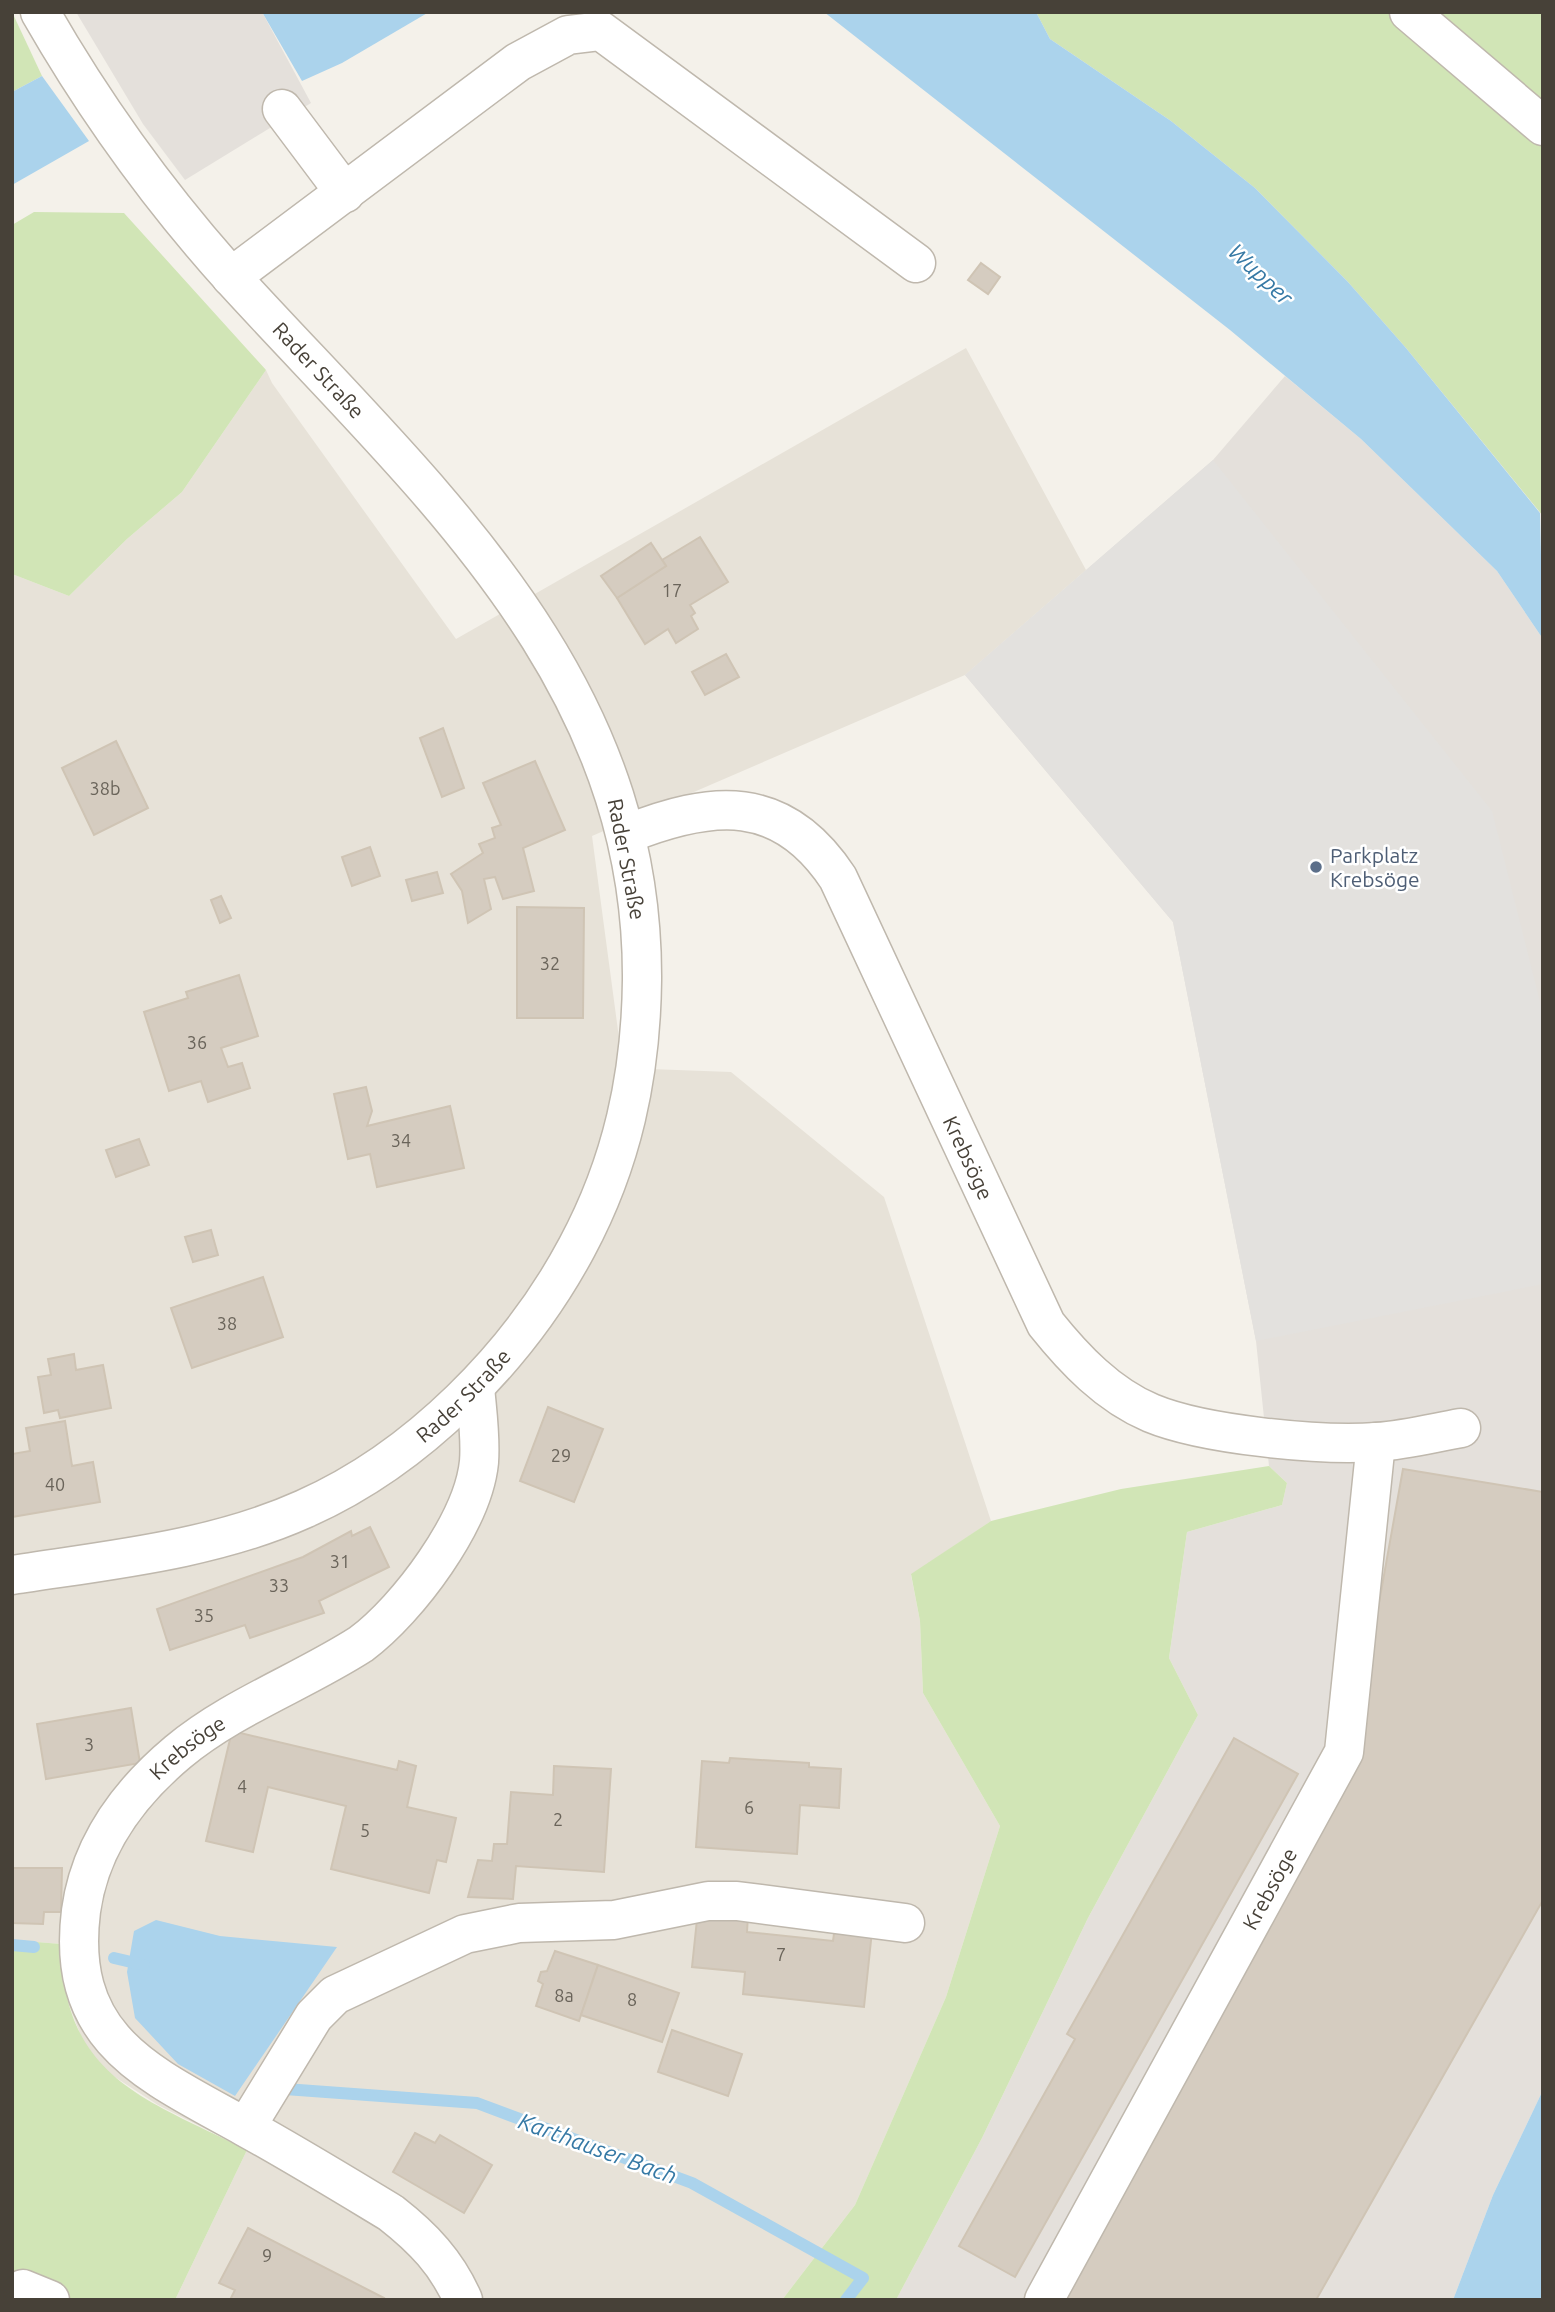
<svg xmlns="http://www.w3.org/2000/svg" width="1555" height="2312" viewBox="0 0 1555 2312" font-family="Ubuntu,sans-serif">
<rect width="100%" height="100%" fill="#f4f1ea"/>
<polygon fill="#e7e2d8" points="966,348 1086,570 965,675 592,836 623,1068 731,1072 884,1197 991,1521 911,1575 920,1621 923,1693 1000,1826 946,1997 855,2205 782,2300 175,2300 247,2150 158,2105 104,2070 83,2041 65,1995 61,1944 12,1940 12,574 69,596 127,539 182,492 266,370 272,383 456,639"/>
<g fill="#e4e0db">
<polygon points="76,12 262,12 311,103 185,180 143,124"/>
<polygon points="1285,376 1361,439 1497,571 1543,639 1543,2090 1493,2195 1453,2300 896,2300 982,2138 1088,1918 1198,1715 1169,1658 1187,1532 1282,1505 1287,1483 1269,1466 1256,1341 1173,922 965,675 1213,460"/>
</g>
<g fill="#d1e5b6">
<polygon points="12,12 42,76 12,92"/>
<polygon points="1036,12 1543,12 1543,516 1406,348 1348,282 1255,188 1171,121 1050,39"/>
<polygon points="34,212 124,213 266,370 182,492 127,539 69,596 12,574 12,225"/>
<polygon points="1269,1466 1287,1483 1282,1505 1187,1532 1169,1658 1198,1715 1088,1918 982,2138 896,2300 782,2300 855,2205 946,1997 1000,1826 923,1693 920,1621 911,1574 991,1521 1121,1489"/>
<path d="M12 1940 61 1944C63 2078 144 2098 247 2150L175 2300H12Z"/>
</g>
<polygon fill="#e3e1de" points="1213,460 1492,811 1543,1014 1543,1284 1256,1341 1173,922 965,675"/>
<g fill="#abd3ec">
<polygon points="262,12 429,12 342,63 302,81"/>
<polygon points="824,12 1036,12 1050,39 1171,121 1255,188 1348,282 1406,348 1540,513 1543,639 1497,571 1361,439 1230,330"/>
<polygon points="42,76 89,141 12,185 12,92"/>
<polygon points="156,1920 220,1936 337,1947 235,2096 178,2064 135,2018 127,1972 134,1931"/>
<polygon points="1543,2090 1543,2300 1453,2300 1493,2195"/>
</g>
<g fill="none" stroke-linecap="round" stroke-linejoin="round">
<g stroke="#abd3ec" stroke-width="12">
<polyline points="12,1945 34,1947"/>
<polyline points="114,1958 144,1965"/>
<polyline points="285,2089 477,2103 692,2183 863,2278 846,2300"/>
</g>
</g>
<g fill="#d5ccc0" stroke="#cfc4b4" stroke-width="2">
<polygon points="981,263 1000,277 988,294 968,280"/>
<polygon points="700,537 728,582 690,605 695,613 691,616 698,629 676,643 668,629 645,644 617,598 666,566 662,560"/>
<polygon points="651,543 666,566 617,598 601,576"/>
<polygon points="726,654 739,677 705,695 692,672"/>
<polygon points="443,728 464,788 442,797 420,738"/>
<polygon points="116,741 148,808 94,835 62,768"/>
<polygon points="535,761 565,830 523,848 534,891 503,899 495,877 484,879 491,909 468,923 462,891 451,874 483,853 479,844 495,838 492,828 501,825 483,783"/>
<polygon points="370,847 380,876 352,886 342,857"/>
<polygon points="437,872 443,893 412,901 406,880"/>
<polygon points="221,896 231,918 220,923 211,900"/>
<polygon points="517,907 584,908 583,1018 517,1018"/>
<polygon points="239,975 258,1036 221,1048 228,1067 242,1063 250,1088 208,1102 201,1081 169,1091 144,1012 188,998 186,992"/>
<polygon points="366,1087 372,1111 367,1126 450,1106 464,1168 377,1187 370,1154 348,1159 334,1094"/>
<polygon points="139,1139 149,1165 116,1177 106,1150"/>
<polygon points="211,1230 218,1255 193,1262 185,1237"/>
<polygon points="263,1277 283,1337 192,1368 171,1308"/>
<polygon points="74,1354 76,1370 103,1365 111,1408 60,1418 58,1410 44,1413 38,1377 51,1375 48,1359"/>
<polygon points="548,1407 603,1429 574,1502 520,1481"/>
<polygon points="65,1421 72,1466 93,1462 100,1502 12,1517 12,1454 30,1451 26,1428"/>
<polygon points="1403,1469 1543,1492 1543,1900 1316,2300 1060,2300 1346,1787"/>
<polygon points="370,1527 389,1567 319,1601 324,1613 250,1638 245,1625 170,1650 157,1609 303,1557 351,1531 352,1536"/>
<polygon points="131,1708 140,1763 46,1779 37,1724"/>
<polygon points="232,1731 397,1770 399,1761 416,1766 407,1807 456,1818 446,1862 437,1860 429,1893 331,1869 346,1806 268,1787 253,1852 206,1841"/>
<polygon points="1234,1738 1298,1774 1015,2277 959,2246 1075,2039 1067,2034"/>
<polygon points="730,1758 809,1763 809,1767 841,1769 839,1808 800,1805 797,1854 696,1847 702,1761 729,1763"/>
<polygon points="554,1766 611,1769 604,1872 516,1866 513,1899 468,1897 478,1860 492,1861 494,1844 507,1844 511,1792 553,1795"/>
<polygon points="12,1868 62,1868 61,1912 44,1912 43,1924 12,1923"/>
<polygon points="698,1910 748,1915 747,1932 833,1941 835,1927 872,1931 864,2007 743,1994 745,1972 692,1967"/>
<polygon points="555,1951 598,1965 579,2021 536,2006 543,1984 538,1981 541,1972 547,1971"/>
<polygon points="598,1965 679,1993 662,2042 581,2015"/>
<polygon points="672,2030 742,2054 728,2096 658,2072"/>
<polygon points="415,2133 435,2143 440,2135 492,2165 464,2213 393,2172"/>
<polygon points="248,2228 384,2298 383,2300 230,2300 235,2290 219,2283"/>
</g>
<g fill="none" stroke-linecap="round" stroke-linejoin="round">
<defs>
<g id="minor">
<polyline points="1409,12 1543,126"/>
<polyline points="282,109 345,193"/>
<polyline points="231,277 518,62 568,35 601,31 916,263"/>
<path id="s1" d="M627 834C712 800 782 793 838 878L1046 1324C1074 1359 1108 1395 1151 1413 1204 1435 1320 1446 1377 1442 1405 1440 1433 1433 1461 1428"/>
<path id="s2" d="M12 1575C109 1560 213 1550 304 1509 417 1459 519 1356 577 1247 622 1163 641 1076 642 980 644 675 424 488 234 280 160 198 95 108 40 12"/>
<polyline points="246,2127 314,2016 335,1995 465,1934 519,1923 614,1920 708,1901 737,1901 905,1923"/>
<polyline points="23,2289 50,2300"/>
<path id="s3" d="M463 2300C447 2263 423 2238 391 2213 343 2184 294 2154 245 2127 148 2073 65 2040 81 1911 90 1845 129 1793 178 1752 232 1707 302 1682 361 1644 408 1609 473 1522 479 1462 481 1437 477 1411 475 1387"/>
<path id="s4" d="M1044 2300 1344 1752 1376 1442"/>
</g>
</defs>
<use href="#minor" stroke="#bfb8ad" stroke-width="41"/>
<use href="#minor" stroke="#fff" stroke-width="38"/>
</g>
<circle fill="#5c6f8a" stroke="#fff" stroke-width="2.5" cx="1316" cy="867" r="7"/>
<g text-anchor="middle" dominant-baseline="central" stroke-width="5" stroke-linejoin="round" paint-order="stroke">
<g font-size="18" fill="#6a645a">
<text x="672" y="590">17</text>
<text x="105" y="788">38b</text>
<text x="550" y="963">32</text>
<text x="197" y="1042">36</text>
<text x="401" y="1140">34</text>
<text x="227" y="1323">38</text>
<text x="561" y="1455">29</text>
<text x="55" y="1484">40</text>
<text x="340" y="1561">31</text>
<text x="279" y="1585">33</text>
<text x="204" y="1615">35</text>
<text x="89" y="1744">3</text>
<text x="242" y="1786">4</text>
<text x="749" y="1807">6</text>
<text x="558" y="1819">2</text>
<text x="365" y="1830">5</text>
<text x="781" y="1954">7</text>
<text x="564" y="1995">8a</text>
<text x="632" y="1999">8</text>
<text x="267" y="2255">9</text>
</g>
<g font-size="21" fill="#474138" stroke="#fff">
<text transform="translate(319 370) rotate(47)">Rader Straße</text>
<text transform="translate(627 859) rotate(79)">Rader Straße</text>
<text stroke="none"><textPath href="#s1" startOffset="548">Krebsöge</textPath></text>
<text stroke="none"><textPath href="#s2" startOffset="497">Rader Straße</textPath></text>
<text stroke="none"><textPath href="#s3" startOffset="780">Krebsöge</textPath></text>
<text stroke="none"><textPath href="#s4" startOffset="469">Krebsöge</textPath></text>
</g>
<g font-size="21" fill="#4e5e75" stroke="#fff" text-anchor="start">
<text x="1330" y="855">Parkplatz<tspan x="1330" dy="24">Krebsöge</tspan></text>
</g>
<g font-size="23" font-style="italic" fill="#3679a5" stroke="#fff">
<text transform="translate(1261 274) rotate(43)">Wupper</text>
<text transform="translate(598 2148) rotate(20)">Karthauser Bach</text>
</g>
</g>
<rect width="1555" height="2312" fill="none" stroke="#474138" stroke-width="28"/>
</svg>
